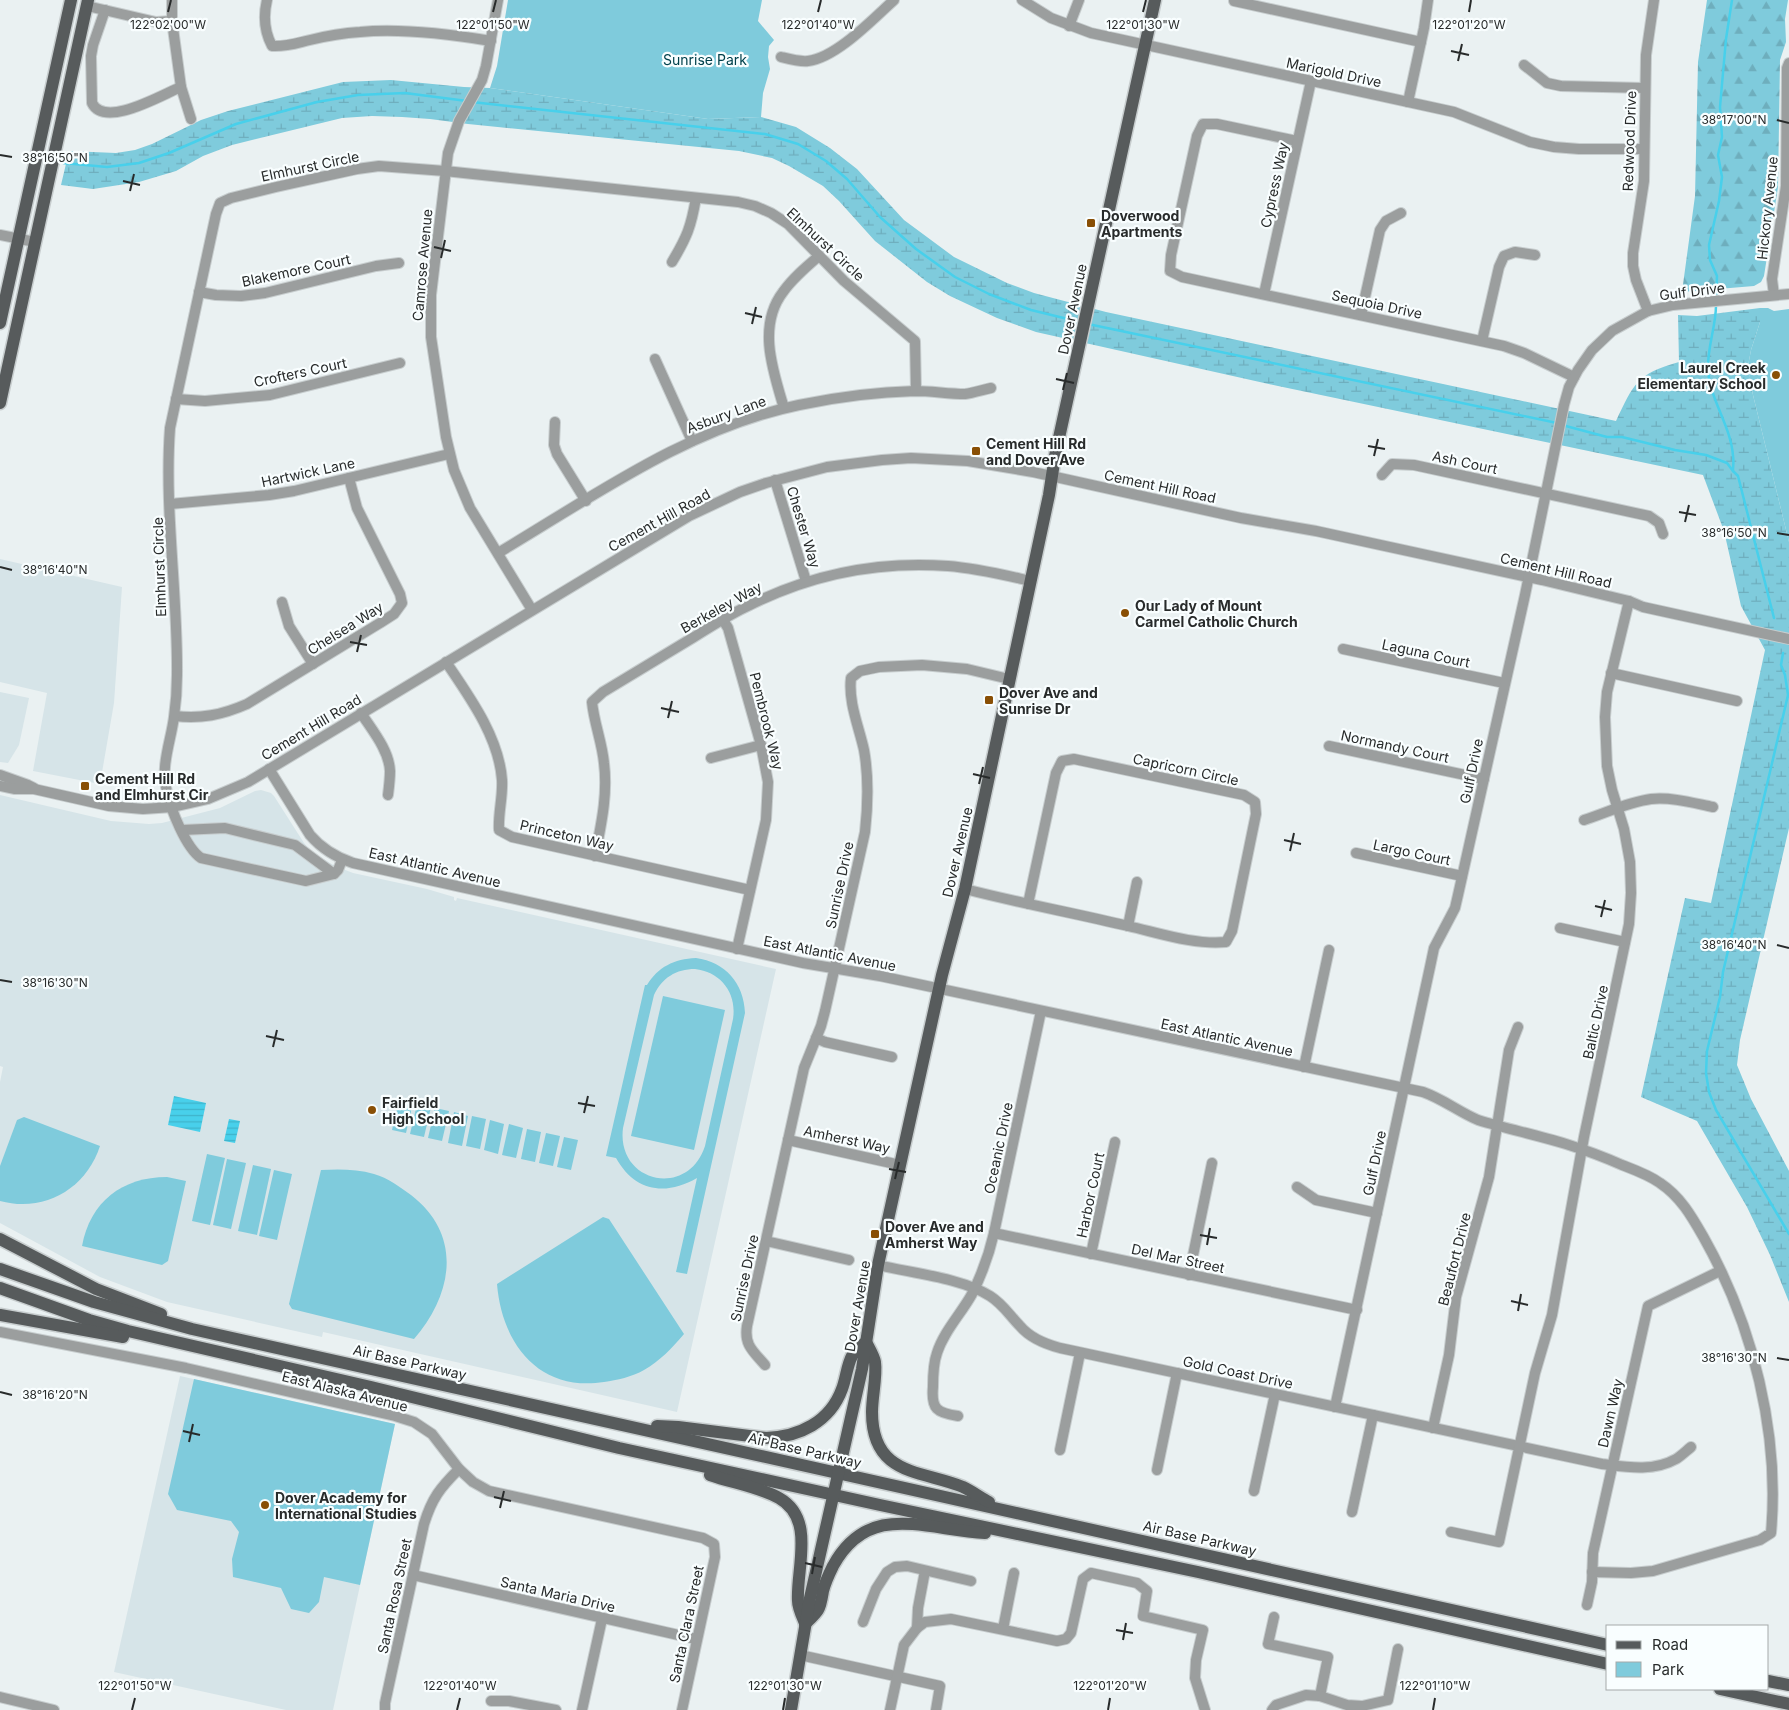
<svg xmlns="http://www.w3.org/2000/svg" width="1789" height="1710" viewBox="0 0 1789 1710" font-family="Inter,sans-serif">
<defs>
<pattern id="forest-firs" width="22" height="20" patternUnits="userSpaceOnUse" patternTransform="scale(1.25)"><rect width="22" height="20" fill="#7fcbdc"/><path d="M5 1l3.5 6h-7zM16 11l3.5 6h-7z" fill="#6eaebd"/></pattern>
<pattern id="wetland-marsh" width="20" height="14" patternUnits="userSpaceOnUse" patternTransform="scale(1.25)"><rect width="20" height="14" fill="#7fcbdc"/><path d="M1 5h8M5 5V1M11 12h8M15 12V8" fill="none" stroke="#6eaebd"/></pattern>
<pattern id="water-rules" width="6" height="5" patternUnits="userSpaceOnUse" patternTransform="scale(1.25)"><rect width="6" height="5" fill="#48d0eb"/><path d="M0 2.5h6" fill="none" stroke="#3fb3ca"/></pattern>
</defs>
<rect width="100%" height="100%" fill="#eaf1f2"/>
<g fill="#d6e4e8">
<polygon points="0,559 122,587 114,703 100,784 33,771 47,693 0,682"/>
<polygon points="0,692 29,698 19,745 8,763 0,762"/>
<polygon points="261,790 271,793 274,796 304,843 312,852 335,866 353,873 427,889 454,897 454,900 456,901 457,898 776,969 677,1412 323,1332 322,1337 167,1302 100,1277 0,1223 0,1082 3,1067 0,1066 0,795 111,821 149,824 162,823 220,808 255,791"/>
<polygon points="180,1376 395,1424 333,1710 286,1710 114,1672"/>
</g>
<polygon fill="url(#forest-firs)" points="1707,0 1788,0 1785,19 1786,42 1780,60 1778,187 1764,276 1761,282 1754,286 1682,292 1695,196 1698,62"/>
<path fill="url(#wetland-marsh)" d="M391 80 464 87 490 88 708 119 761 117 796 127 830 148 857 169 904 220 954 257 1007 283 1034 293 1106 312 1616 421C1634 384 1636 374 1679 362L1678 315 1697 316 1760 308V322L1751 350 1748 366 1753 395 1789 542V828L1740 1040 1737 1065 1751 1099 1789 1171V1302L1770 1255 1747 1207 1697 1121 1641 1097 1685 898 1711 903 1765 650 1741 606 1724 531 1703 475 1278 386 1036 332 997 318 950 296 927 282 875 241 839 201 823 186 789 166 772 158 739 151 468 124 430 119 402 117 372 116 342 118 232 145 203 156 176 171 139 182 93 189 61 185 69 151 116 153 135 150 152 144 201 120 228 111 343 82Z"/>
<g fill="#7fcbdc" fill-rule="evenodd">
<polygon points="508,0 762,0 758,21 774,40 769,46 768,57 770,69 763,93 761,117 708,119 490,88 497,66"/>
<polygon points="1760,308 1768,308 1774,311 1789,309 1789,542 1753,395 1748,366 1751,350 1760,322"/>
<path d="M696 958C725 962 744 983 745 1013L687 1274 676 1272 697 1178C666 1196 635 1192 616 1158L606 1156 645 985H647C658 967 674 959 696 958ZM695 969C721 972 737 993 733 1019L705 1146C688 1199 616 1183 623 1128L654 995C662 978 676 969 695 969Z"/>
<polygon points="663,996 725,1010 694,1150 631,1136"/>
<polygon points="399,1100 413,1103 406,1133 392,1130"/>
<polygon points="417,1104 431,1107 424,1137 410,1134"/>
<polygon points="435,1108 449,1111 442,1141 428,1138"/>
<polygon points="454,1112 468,1116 462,1146 448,1143"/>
<polygon points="472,1116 486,1119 480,1149 466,1146"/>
<path d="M24 1117 100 1146C86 1189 44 1213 0 1201V1166L17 1120Z"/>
<polygon points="490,1120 504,1124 498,1154 484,1150"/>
<polygon points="509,1124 523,1128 516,1158 502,1155"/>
<polygon points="527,1129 541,1132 535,1162 521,1159"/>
<polygon points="546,1133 560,1136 553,1166 539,1163"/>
<polygon points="564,1137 578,1140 571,1170 557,1167"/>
<polygon points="207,1154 225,1158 210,1225 192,1221"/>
<polygon points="227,1159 246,1163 231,1229 213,1225"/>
<polygon points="253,1165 271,1169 257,1235 238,1231"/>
<polygon points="274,1170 292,1174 277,1240 259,1236"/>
<path d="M321 1170C339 1169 357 1169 374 1174 388 1178 400 1187 411 1195 463 1235 453 1294 414 1339L292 1309 289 1304Z"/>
<path d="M167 1177 186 1181 168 1261 162 1265 82 1246C90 1202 122 1177 167 1177Z"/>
<path d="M603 1217 609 1219 684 1334C672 1348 660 1361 644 1370 632 1377 617 1380 604 1382 539 1392 502 1344 497 1284Z"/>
<polygon points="194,1379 395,1424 360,1585 324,1577 319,1602 309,1613 291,1609 281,1588 233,1577 232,1559 239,1532 231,1521 177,1510 168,1494"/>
</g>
<g fill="url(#water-rules)">
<polygon points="174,1096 206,1103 200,1132 168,1125"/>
<polygon points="229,1119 240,1121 235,1143 224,1141"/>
</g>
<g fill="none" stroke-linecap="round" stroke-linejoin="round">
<g stroke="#48d0eb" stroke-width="2.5">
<polyline points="472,102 765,134 798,144 826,161 847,179 880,217 916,249 955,277 989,294 1031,310 1080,322"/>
<polyline points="63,163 107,167 139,163 169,153 236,124 317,102 358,95 405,93 467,101"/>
<polyline points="1716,299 1717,276 1710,260 1709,245 1719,201 1722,177 1718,155 1722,137 1720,107 1726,39 1732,0"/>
<path d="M1716 305C1716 327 1707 347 1708 370 1710 400 1731 426 1733 456 1734 461 1733 466 1733 471L1738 476 1774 618"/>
<polyline points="1088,324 1557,423"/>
<polyline points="1562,425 1607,437 1622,437 1675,450 1706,455 1727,463 1733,471"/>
<polyline points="1783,653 1781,665 1785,675 1788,695 1723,972 1720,997 1707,1051 1706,1073 1709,1092 1716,1110 1789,1234"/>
</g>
<defs>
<g id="minor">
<polyline points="172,0 172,21 181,87 191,119"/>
<path d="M267 0C263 17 264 31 272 46 286 47 297 43 310 40 326 36 343 33 360 32 402 28 449 34 491 41"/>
<polyline points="498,0 486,66 482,80 459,121 448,153 431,295 431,337 446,437 454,470 470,508 532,610"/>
<polyline points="1022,0 1051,18 1091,33 1454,112 1530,142 1554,147 1579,149 1644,149"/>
<polyline points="1234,1 1421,42"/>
<polyline points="87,6 156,22 172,21"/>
<path d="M105 10 93 45 91 56 92 103C105 129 163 94 181 87"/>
<polyline points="1069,26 1079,0"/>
<path d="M781 57C789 59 800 62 808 61 836 58 873 19 894 0"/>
<polyline points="1524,65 1547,83 1561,86 1645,88"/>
<polyline points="1408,102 1424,28 1428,0"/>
<polyline points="1297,141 1217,124 1203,124 1197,136 1171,255 1170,271 1182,277 1504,346 1524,353 1574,377"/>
<polyline points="0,235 35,242"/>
<path d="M672 262C687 237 691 227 696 198"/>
<polyline points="199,292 216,295 241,296 265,293 376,266 399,263"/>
<polyline points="1264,294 1311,81"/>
<polyline points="1774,295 1772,279 1786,186 1787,68 1789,63"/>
<polyline points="1648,311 1636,280 1633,266 1633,253 1644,181 1646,55 1654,0"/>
<polyline points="1361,315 1380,230 1386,221 1401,213"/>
<polyline points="1482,341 1499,267 1504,256 1515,252 1535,255"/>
<polyline points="655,359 692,441"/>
<polyline points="176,399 205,401 270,395 400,363"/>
<path d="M784 408C773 371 757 326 783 292 793 278 806 267 819 256"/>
<polyline points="555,422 554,445 557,454 586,501"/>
<polyline points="1382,475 1392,464 1414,465 1649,516 1659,523 1663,534"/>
<polyline points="775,480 806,581"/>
<polyline points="170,504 269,495 294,491 449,454"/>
<path d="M498 553C594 496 688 428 799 405 837 397 876 392 915 391 932 391 948 394 965 394 973 393 982 390 991 388"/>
<polyline points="282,602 289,626 313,664"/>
<polyline points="723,620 728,628 761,745 768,782 766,820 737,949"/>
<polyline points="1343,649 1504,683"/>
<path d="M446 662C469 696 499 737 502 780 503 797 498 813 499 830L512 837 750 890"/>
<polyline points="1611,673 1737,701"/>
<path d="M361 713C372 730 389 750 390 771 390 779 389 787 388 795"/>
<path d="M175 716C201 719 222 715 247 704L380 623 394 614 402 603 400 594 357 508 349 478"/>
<polyline points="1329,746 1484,779"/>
<polyline points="711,758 761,745"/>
<path d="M269 769 310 835C322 849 335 857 353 863L803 963 880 976 1423 1092C1443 1099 1459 1112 1478 1120 1507 1129 1537 1135 1566 1144 1585 1150 1604 1157 1622 1165 1635 1170 1649 1175 1660 1183 1681 1197 1692 1217 1704 1238 1753 1325 1780 1434 1771 1533L1760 1540 1653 1571 1631 1573 1592 1572"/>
<polyline points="0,775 28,785 34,788"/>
<polyline points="0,786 15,789 34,789 109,806 143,809 173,807 208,799 248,782 689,516 740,492 766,483 827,467 882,460 911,458 968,461 1033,472 1241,518 1316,531 1542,580 1629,601 1643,607 1789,639"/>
<path d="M1584 820C1606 813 1628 802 1651 799 1672 797 1693 803 1713 807"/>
<polyline points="182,830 225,828 295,845 334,874"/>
<polyline points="1356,853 1462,876"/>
<path d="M595 856C601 825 608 795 604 763 602 742 594 723 592 702L603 692C633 674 663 656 694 637 712 626 730 614 750 605 812 574 879 561 948 566 976 568 1004 575 1031 581"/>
<path d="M342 860 338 870 334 874 306 881 201 858C186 848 171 810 167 792 160 766 171 741 174 717 176 703 177 689 177 675 178 593 164 510 170 428L216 214 220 203 231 198 276 187 357 169 379 166 445 171 738 202 755 206 771 213 788 224 844 281 915 341 916 391"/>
<path d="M965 889C1019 903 1074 913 1128 926 1159 933 1194 945 1226 942L1232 931 1256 814 1255 802 1244 795 1074 759 1062 761 1056 773 1028 904"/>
<polyline points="1128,926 1137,882"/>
<polyline points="1560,928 1625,942"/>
<polyline points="816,1038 825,1042 892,1057"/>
<polyline points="1304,1067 1329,950"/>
<polyline points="788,1140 900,1165"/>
<polyline points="1297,1187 1316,1200 1377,1213"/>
<polyline points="994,1233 1357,1310"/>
<polyline points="766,1241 849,1260"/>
<polyline points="1091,1254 1115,1142"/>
<path d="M878 1265C911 1273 962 1278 990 1296 1003 1304 1010 1316 1020 1326 1030 1338 1045 1344 1060 1348L1602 1464C1626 1467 1653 1472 1676 1459 1681 1456 1686 1451 1691 1447"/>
<polyline points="1189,1275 1212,1163"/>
<polyline points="0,1332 186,1368 395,1416 414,1422 432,1434 459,1469 473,1482 489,1491 703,1538 714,1544 715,1557 682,1710"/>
<path d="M765 1365C753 1351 744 1345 747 1326L804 1068 821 1026 825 1011 865 832C868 805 869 778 864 750 859 727 848 702 851 678L860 671 879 667 922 665 967 669 1009 679"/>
<polyline points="1335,1407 1430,967 1434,948 1455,908 1458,895 1525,595 1564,405 1569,387 1578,370 1592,350 1612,331 1648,311 1673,305 1789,294"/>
<path d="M958 1416C937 1413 931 1409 933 1387 933 1376 933 1364 937 1353 944 1331 961 1314 972 1294 982 1274 989 1255 994 1233L1041 1011"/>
<polyline points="1433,1428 1449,1355 1456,1297 1489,1177 1509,1050 1518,1027"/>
<polyline points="1060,1450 1080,1353"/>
<polyline points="1157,1470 1177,1373"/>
<polyline points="1254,1491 1275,1394"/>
<polyline points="1352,1512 1373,1415"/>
<polyline points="1451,1532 1499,1542 1535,1373 1552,1315 1584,1137 1629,924 1631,893 1630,862 1624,829 1612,790 1607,766 1605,717 1607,692 1629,601"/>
<polyline points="413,1575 696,1639"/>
<polyline points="1587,1605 1592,1582 1593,1553 1648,1306 1720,1271"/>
<polyline points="1274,1617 1268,1644 1328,1657 1320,1696"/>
<polyline points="863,1622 876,1589 887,1572 895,1567 907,1566 971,1581"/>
<polyline points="917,1628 918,1608 925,1571"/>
<polyline points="1003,1629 1014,1573"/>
<polyline points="800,1655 940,1686 936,1710"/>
<polyline points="0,1697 54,1710"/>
<polyline points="491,1701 509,1701 556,1710"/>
<path d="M385 1710V1703L424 1524C432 1498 440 1488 459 1469"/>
<polyline points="582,1710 602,1619"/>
<polyline points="890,1710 904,1645 917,1628 925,1622 951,1619 1057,1641 1066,1639 1071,1633 1083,1579 1091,1573 1137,1583 1147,1591 1143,1616 1203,1630 1196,1660 1195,1678 1205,1710"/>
<polyline points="1272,1710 1276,1705 1306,1695 1320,1696 1347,1705 1362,1706 1388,1700 1398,1649"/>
</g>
<g id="major">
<polyline points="0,323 71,0"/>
<polyline points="0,403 88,0"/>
<polyline points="0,1239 96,1289 161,1314"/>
<polyline points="0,1269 94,1302 192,1329 1608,1645"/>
<polyline points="0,1288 89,1320 128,1331 371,1387 619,1448 880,1505 1198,1572 1608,1664"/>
<polyline points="0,1315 123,1337"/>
<path d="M866 1342C869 1348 874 1356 875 1362 877 1376 872 1397 872 1412 872 1476 921 1470 963 1487 972 1491 981 1498 989 1502"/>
<path d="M657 1426 678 1427 766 1438C799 1437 830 1422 842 1389 846 1379 847 1365 852 1356 855 1351 861 1346 866 1342"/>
<path d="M710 1475C733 1483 759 1487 779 1498 816 1519 796 1568 798 1601 798 1608 802 1616 805 1623"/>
<path d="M805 1624C809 1620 815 1615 818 1610 821 1605 822 1597 823 1591 825 1583 829 1574 833 1566 869 1500 926 1530 985 1533"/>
<polyline points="1768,1681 1789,1685"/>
<polyline points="1720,1689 1789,1704"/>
<polyline points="791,1710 810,1598 862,1369 878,1265 942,975 965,889 1049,495 1055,456 1155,0"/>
</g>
</defs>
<use href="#minor" stroke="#c7cdce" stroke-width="12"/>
<use href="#major" stroke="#c7cdce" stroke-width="15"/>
<use href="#minor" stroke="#9b9e9e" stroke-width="10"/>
<use href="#major" stroke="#575b5c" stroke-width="12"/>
</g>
<path fill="none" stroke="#282b2b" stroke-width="2" d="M168 12 171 0M493 12 496 0M818 12 821 0M1143 12 1146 0M1469 12 1471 0M1451 51 1469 55M1458 61 1462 44M1777 120 1789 123M0 155 12 157M123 181 140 185M130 191 134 174M434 247 451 251M441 258 445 240M745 313 762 317M752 324 756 307M1056 379 1074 383M1063 390 1067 373M1368 446 1385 449M1374 456 1378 439M1679 512 1696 515M1685 522 1689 505M1777 533 1789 535M0 567 12 570M350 642 367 645M357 652 361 635M661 708 679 712M668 718 672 701M973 774 990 778M979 784 983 767M1284 840 1301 844M1290 851 1294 833M1595 906 1612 910M1601 917 1605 900M1777 945 1789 948M0 980 12 982M266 1036 284 1040M273 1047 277 1030M578 1103 595 1106M584 1113 588 1096M889 1169 906 1172M895 1179 899 1162M1200 1235 1217 1238M1207 1245 1210 1228M1511 1301 1528 1305M1518 1311 1521 1294M1777 1358 1789 1360M0 1392 12 1395M183 1431 200 1435M189 1442 193 1424M494 1497 511 1501M500 1508 504 1491M805 1563 822 1567M812 1574 815 1557M1116 1630 1133 1633M1123 1640 1126 1623M132 1710 135 1698M457 1710 460 1698M783 1710 785 1698M1108 1710 1110 1698M1433 1710 1435 1698"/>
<g fill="#894f05" stroke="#f9feff" stroke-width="2">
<rect x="1086" y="218" width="10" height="10" rx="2.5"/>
<circle cx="1776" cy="375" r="5"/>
<rect x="971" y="446" width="10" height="10" rx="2.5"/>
<circle cx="1125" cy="613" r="5"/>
<rect x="984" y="695" width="10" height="10" rx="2.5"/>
<rect x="80" y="781" width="10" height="10" rx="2.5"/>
<circle cx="372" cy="1110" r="5"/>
<rect x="870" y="1229" width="10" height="10" rx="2.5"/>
<circle cx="265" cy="1505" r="5"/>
</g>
<g text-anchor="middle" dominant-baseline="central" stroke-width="4.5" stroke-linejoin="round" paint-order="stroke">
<g font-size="14" fill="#00414c" stroke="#f9feff">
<text x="705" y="59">Sunrise Park</text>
</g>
<g font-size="14" fill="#282b2b" stroke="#f9feff">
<text transform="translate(1334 72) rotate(12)">Marigold Drive</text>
<text transform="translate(1629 141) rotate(-88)">Redwood Drive</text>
<text transform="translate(310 166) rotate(-12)">Elmhurst Circle</text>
<text transform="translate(1274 185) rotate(-78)">Cypress Way</text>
<text transform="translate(1767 208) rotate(-84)">Hickory Avenue</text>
<text transform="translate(826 244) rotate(43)">Elmhurst Circle</text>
<text transform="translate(422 265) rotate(-85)">Camrose Avenue</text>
<text transform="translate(296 270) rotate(-12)">Blakemore Court</text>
<text transform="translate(1692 291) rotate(-7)">Gulf Drive</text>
<text transform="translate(1377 304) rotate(12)">Sequoia Drive</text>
<text transform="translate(1072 309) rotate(-78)">Dover Avenue</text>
<text transform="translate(300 372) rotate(-12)">Crofters Court</text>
<text transform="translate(726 414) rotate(-20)">Asbury Lane</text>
<text transform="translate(1465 462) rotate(12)">Ash Court</text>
<text transform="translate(308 472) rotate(-12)">Hartwick Lane</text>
<text transform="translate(1160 486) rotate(12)">Cement Hill Road</text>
<text transform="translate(659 520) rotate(-29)">Cement Hill Road</text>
<text transform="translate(804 527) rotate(73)">Chester Way</text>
<text transform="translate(159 567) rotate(-92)">Elmhurst Circle</text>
<text transform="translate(1556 570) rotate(13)">Cement Hill Road</text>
<text transform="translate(721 607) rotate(-29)">Berkeley Way</text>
<text transform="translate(345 628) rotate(-32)">Chelsea Way</text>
<text transform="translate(1426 653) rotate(12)">Laguna Court</text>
<text transform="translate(767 721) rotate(76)">Pembrook Way</text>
<text transform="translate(311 727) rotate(-31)">Cement Hill Road</text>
<text transform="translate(1395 746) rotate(12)">Normandy Court</text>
<text transform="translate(1186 769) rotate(12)">Capricorn Circle</text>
<text transform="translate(1471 771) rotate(-78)">Gulf Drive</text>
<text transform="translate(567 835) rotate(13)">Princeton Way</text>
<text transform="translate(957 852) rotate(-77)">Dover Avenue</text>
<text transform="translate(1412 852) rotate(12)">Largo Court</text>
<text transform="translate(435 867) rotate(13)">East Atlantic Avenue</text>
<text transform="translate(839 885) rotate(-78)">Sunrise Drive</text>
<text transform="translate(830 953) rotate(11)">East Atlantic Avenue</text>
<text transform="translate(1595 1022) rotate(-78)">Baltic Drive</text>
<text transform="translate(1227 1037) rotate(12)">East Atlantic Avenue</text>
<text transform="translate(847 1139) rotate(12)">Amherst Way</text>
<text transform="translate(998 1148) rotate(-78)">Oceanic Drive</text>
<text transform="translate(1374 1163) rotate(-78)">Gulf Drive</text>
<text transform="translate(1090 1195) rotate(-78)">Harbor Court</text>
<text transform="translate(1178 1258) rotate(12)">Del Mar Street</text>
<text transform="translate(1454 1259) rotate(-76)">Beaufort Drive</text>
<text transform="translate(744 1278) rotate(-78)">Sunrise Drive</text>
<text transform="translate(857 1306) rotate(-80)">Dover Avenue</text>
<text transform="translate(410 1362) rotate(13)">Air Base Parkway</text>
<text transform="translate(1238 1372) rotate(12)">Gold Coast Drive</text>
<text transform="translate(345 1391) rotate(14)">East Alaska Avenue</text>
<text transform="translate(1610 1413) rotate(-77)">Dawn Way</text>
<text transform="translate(805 1450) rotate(13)">Air Base Parkway</text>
<text transform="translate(1200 1538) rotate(13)">Air Base Parkway</text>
<text transform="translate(558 1594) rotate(13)">Santa Maria Drive</text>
<text transform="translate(394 1596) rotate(-78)">Santa Rosa Street</text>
<text transform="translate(686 1624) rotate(-78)">Santa Clara Street</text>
</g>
<g font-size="14" font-weight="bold" fill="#282b2b" stroke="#f9feff" text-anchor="start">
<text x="1101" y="215">Doverwood<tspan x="1101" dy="16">Apartments</tspan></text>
<text x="1766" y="367" text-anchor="end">Laurel Creek<tspan x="1766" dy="16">Elementary School</tspan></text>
<text x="986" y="443">Cement Hill Rd<tspan x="986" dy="16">and Dover Ave</tspan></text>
<text x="1135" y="605">Our Lady of Mount<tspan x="1135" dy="16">Carmel Catholic Church</tspan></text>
<text x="999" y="692">Dover Ave and<tspan x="999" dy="16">Sunrise Dr</tspan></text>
<text x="95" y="778">Cement Hill Rd<tspan x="95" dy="16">and Elmhurst Cir</tspan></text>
<text x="382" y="1102">Fairfield<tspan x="382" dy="16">High School</tspan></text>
<text x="885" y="1226">Dover Ave and<tspan x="885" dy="16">Amherst Way</tspan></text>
<text x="275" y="1497">Dover Academy for<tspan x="275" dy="16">International Studies</tspan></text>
</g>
</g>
<g font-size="12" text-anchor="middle" fill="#282b2b" stroke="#f9feff" stroke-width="4.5" stroke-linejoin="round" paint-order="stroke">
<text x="168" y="29">122°02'00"W</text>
<text x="493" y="29">122°01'50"W</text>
<text x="818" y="29">122°01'40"W</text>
<text x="1143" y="29">122°01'30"W</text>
<text x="1469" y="29">122°01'20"W</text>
<text x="1734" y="124">38°17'00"N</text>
<text x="55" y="162">38°16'50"N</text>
<text x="1734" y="537">38°16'50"N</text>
<text x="55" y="574">38°16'40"N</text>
<text x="1734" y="949">38°16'40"N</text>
<text x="55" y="987">38°16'30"N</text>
<text x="1734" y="1362">38°16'30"N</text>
<text x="55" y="1399">38°16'20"N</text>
<text x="135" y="1690">122°01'50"W</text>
<text x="460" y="1690">122°01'40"W</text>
<text x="785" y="1690">122°01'30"W</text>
<text x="1110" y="1690">122°01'20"W</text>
<text x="1435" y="1690">122°01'10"W</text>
</g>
<rect x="1606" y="1625" width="162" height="65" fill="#f9feff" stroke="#a5aaaa"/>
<rect x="1616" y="1641" width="25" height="8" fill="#575b5c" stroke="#a5aaaa"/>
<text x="1652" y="1650" font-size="15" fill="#282b2b">Road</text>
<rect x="1616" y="1662" width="25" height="15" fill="#7fcbdc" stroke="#a5aaaa"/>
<text x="1652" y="1675" font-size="15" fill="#282b2b">Park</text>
</svg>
